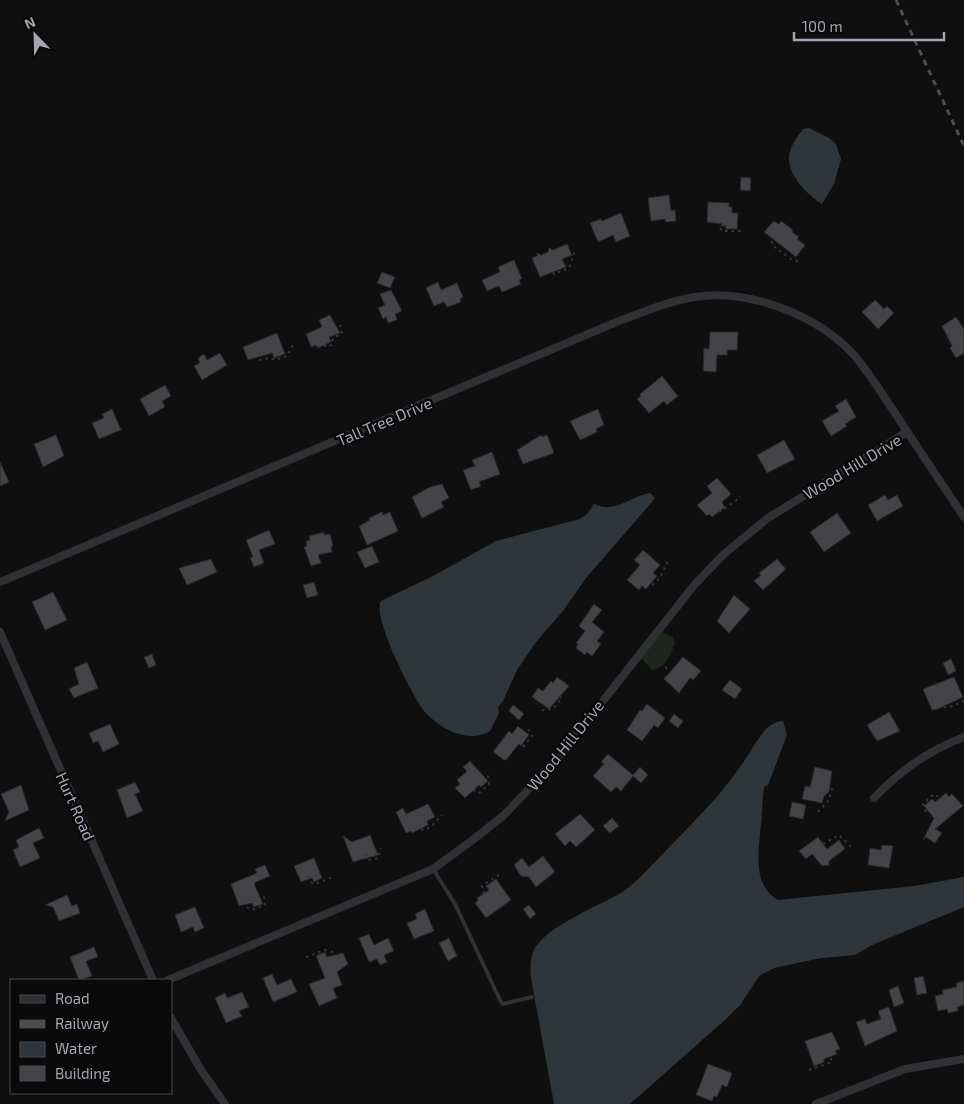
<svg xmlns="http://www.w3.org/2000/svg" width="964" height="1104" viewBox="0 0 964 1104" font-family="'Exo 2',sans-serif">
<rect width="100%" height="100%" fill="#0f0f10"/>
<path fill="#1e241e" d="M661 632 673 637 675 643C672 653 664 670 652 670L641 658Z"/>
<g fill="#2e363c">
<path d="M809 128 829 138 836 144 841 159 834 184 822 204C808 195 788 176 789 157 789 148 797 137 803 129Z"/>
<path d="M650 493 655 498 652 502 586 578 563 611 536 642 517 670 503 701 498 707 499 713 490 731C469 744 440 729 425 712 413 698 371 615 381 601L433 576 496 541 580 519 588 513 594 504C599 505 603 508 609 507 624 506 635 495 650 493Z"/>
<path d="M783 721 787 735 768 785 764 787C762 803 762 818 760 834 758 857 754 886 778 900L914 886 964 877V907L872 945 855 955 821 958 774 968 759 976 741 1004 726 1019 630 1104H554L531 978C530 968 530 957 535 948 548 926 598 906 621 893 633 885 642 875 652 865 688 827 726 793 753 747 761 735 768 722 783 721Z"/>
</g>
<g fill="#434448" stroke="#29292c">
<polygon points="741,177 751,178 750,191 740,190"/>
<polygon points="669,195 671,211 675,210 676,221 666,222 665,219 651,221 648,198"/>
<polygon points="708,202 729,203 729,207 732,207 732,213 738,213 737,229 726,229 726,226 721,226 722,224 707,222"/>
<polygon points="621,213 630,236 616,242 613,235 598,242 590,223 601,219 602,221"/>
<polygon points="774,221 779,224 781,221 793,230 792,232 799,237 797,239 805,245 796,257 764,232"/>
<polygon points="567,244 572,255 562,259 566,267 540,277 532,258 537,256 537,253 541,255 548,252 549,248 553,250"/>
<polygon points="514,260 522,279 519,280 521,284 502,292 499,286 487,291 482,280 500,272 498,267"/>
<polygon points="382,272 395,277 390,288 377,283"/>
<polygon points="438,282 441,290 457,283 463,297 460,299 461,302 447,307 444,302 434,306 426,288"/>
<polygon points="391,290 402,311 395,314 397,320 388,323 386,317 383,319 378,308 385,305 380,294"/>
<polygon points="875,300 884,309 887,306 894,313 878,329 862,312"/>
<polygon points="330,315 340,333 329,337 331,342 318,348 316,345 311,347 306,334 322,327 319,320"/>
<polygon points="956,317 964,329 964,353 956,358 950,348 952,346 942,326"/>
<polygon points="710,332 738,332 737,350 727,350 727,355 717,355 716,372 703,371 704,348 709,349"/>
<polygon points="277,333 285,354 274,358 272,353 248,360 243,347"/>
<polygon points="220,353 227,365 202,380 194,366 200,363 198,358 204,354 207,360"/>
<polygon points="662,376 678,396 667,405 664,401 649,413 637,399 641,396 640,394"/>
<polygon points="165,385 171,396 162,401 165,407 149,416 140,399"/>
<polygon points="846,399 856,417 845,424 847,426 831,436 822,421 839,411 835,406"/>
<polygon points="112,409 121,430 99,439 92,423 104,418 102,414"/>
<polygon points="598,409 604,425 596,429 597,432 580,440 570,421"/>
<polygon points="56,435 64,456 43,467 34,444"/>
<polygon points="541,435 542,437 547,435 554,453 523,464 517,450"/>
<polygon points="784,440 795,459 767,473 757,455"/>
<polygon points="492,452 500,474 479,482 481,486 471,490 463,470 475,466 472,460"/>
<polygon points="0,462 9,482 0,486"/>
<polygon points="717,478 731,494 722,502 725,507 712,517 709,514 707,516 697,505 712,493 707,486"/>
<polygon points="442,484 449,498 441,502 444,507 422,518 412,497 430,487"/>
<polygon points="885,495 888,500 897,495 903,506 877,521 868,505"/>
<polygon points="382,512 383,515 390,512 398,531 367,545 359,526 370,520 369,518"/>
<polygon points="837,513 851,533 824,552 810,532"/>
<polygon points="269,530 275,544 259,550 264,563 254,567 250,558 253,557 246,540"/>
<polygon points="324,532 324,535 330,534 333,546 331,547 332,552 318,555 321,563 311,566 304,547 307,546 306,541 310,540 309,536"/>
<polygon points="372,546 379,562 365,568 357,552"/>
<polygon points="643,550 660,565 653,573 657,576 646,589 642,586 639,590 627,580 640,565 634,560"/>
<polygon points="211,559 217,572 187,585 179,568"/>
<polygon points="777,559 786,569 763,590 754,581 761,575 759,573"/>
<polygon points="314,582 318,595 307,598 303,585"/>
<polygon points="53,592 67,620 45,630 32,602"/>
<polygon points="734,595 750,609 729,633 717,621"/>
<polygon points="594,604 602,610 592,622 604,632 597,641 601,644 592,656 587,652 585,655 576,648 578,644 576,643 585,631 579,626"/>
<polygon points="152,654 156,665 149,668 144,657"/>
<polygon points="683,657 701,671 693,680 690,678 679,693 664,679"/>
<polygon points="951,659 956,671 948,675 943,663"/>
<polygon points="87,662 98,688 74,698 69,689 79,684 74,668"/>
<polygon points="557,677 569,686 549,709 532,697 538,688 543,691 551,681 553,683"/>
<polygon points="954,677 963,697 938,709 932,710 923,689"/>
<polygon points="730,680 742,689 735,699 722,690"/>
<polygon points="647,704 665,718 658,728 654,725 642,741 627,730 640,710 642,711"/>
<polygon points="513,705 524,714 519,720 509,711"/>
<polygon points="889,712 900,731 877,741 867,725"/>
<polygon points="674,714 683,721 678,728 669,721"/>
<polygon points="110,724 119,744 103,752 98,741 93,743 89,733"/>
<polygon points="518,726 529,735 521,746 519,744 506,760 504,760 493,752 509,731 512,734"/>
<polygon points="608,754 633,775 640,767 648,775 641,783 633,776 621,791 616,787 611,792 593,776 604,764 601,762"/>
<polygon points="470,761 488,781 481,787 479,785 465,798 455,788 460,784 457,780 467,771 463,767"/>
<polygon points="815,767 832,771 829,792 824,796 822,803 802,799 805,786 810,787"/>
<polygon points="135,782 140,792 135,794 143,811 127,818 117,790"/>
<polygon points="21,785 29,810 5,821 9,812 1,794"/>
<polygon points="946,793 949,797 952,794 963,806 935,829 942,833 935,843 926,837 923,840 934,818 924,806 932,799 935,802"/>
<polygon points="792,802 806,805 803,819 789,816"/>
<polygon points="428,804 435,817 427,821 428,825 412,833 411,831 406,833 396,812 403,808 406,814"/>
<polygon points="580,814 595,830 576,847 570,841 565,846 555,834"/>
<polygon points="612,818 619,826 610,833 603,826"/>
<polygon points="39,828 44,838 33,843 40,858 20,867 13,850 19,847 16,840"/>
<polygon points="370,835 378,855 353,862 343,836 352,842"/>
<polygon points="818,837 827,849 839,840 845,849 829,861 829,865 822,866 812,854 806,859 799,851"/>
<polygon points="882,845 893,846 889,868 868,865 870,848 881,850"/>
<polygon points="543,856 555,872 536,887 529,877 521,876 514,865 522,858 529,867"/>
<polygon points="314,858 322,878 314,882 312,878 301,882 294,866"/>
<polygon points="265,865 270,876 254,883 263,904 254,907 252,903 239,906 231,884 257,873 255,869"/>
<polygon points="496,879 511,900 486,918 475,903 478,901 477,898 489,890 486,886"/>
<polygon points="67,895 72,906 77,904 80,913 59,921 53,907 45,905"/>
<polygon points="529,905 536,914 530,919 523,909"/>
<polygon points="195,907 204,928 195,932 193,927 181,932 175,915"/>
<polygon points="425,909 434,931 414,939 407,923 417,919 415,914"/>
<polygon points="369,934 374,945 388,938 394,951 384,955 387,962 380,965 377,959 369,962 359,938"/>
<polygon points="449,938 457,956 448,961 439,943"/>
<polygon points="94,947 98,957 86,961 92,976 79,980 70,957"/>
<polygon points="325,952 327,957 343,953 348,964 337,972 342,985 333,988 337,998 319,1006 309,984 325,978 316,956"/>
<polygon points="272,974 277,985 291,979 297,992 273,1002 263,978"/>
<polygon points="923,976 927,993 917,995 914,978"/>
<polygon points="964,981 964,1005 957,1007 958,1011 948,1013 947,1009 938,1011 935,996 943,994 942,990 957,987 956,983"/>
<polygon points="898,986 904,1003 894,1007 889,990"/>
<polygon points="242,992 249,1007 239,1011 242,1016 226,1023 215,998 225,993 227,998"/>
<polygon points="889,1007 897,1031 865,1046 856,1022 865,1019 867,1024 881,1019 878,1011"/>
<polygon points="832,1032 840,1049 835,1051 837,1054 824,1059 824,1062 814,1066 805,1041"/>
<polygon points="708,1064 732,1073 727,1087 722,1085 717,1097 714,1096 712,1101 696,1095"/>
</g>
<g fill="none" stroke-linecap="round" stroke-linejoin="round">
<g stroke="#36383c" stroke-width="2" stroke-dasharray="2.5 4" stroke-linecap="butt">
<polyline points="720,228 722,231 743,231"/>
<polyline points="772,241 772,245 792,260 800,262"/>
<polyline points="553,272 554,274 569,268 575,251"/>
<polyline points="324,345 327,347 332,345 333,338 342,333 340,325"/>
<polyline points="259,360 270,358 275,360 287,356 293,345"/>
<polyline points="719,512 741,497"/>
<polyline points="652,585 659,579 668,561"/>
<polyline points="665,667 671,672"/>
<polyline points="944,707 947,708 964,701"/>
<polyline points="542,710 553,709 562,698 560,697"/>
<polyline points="523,747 532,736 527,727"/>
<polyline points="473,790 479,793 489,784 488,775"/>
<polyline points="818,812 829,800 833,785"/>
<polyline points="926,812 923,804 934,794 941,798"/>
<polyline points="421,829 423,830 431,827 442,815"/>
<polyline points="823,844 839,835 852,848"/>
<polyline points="365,854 369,860 378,858 381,848"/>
<polyline points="308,876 312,883 315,884 333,877"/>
<polyline points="484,894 482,886 500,874"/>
<polyline points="247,907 252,910 265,905 264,896"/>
<polyline points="306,957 325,950 333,952"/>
<polyline points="809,1070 832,1062 830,1056"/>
</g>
<polyline stroke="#303135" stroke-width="4" points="433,869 455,904 501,1002 503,1004 532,997"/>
<g stroke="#303135" stroke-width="8">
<path d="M0 582 619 321C644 312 669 301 695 297 748 288 817 315 853 354 870 373 883 396 897 416 919 450 942 484 964 517"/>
<polyline points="0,632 153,980"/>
<path d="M874 798C901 770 928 751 964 737"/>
<polyline points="168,980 433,869 474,839 503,816 555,762 695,584 724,554 768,518 907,432"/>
<polyline points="171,1018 201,1070 225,1104"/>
<polyline points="816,1104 905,1069 964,1059"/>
</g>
<polyline stroke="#4b4d51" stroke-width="3" stroke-dasharray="6 5" stroke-linecap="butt" points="896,0 964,146"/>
</g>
<g text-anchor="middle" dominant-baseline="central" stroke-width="5" stroke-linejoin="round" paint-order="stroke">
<g font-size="16" fill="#a1a6b0" stroke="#0a0a0b">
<text transform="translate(384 421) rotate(-23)">Tall Tree Drive</text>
<text transform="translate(852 466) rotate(-31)">Wood Hill Drive</text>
<text transform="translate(565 745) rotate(-51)">Wood Hill Drive</text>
<text transform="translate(76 806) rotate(66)">Hurt Road</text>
</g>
</g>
<rect x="10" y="979" width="162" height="115" fill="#0a0a0b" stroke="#46484d"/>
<rect x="20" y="995" width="25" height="8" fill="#303135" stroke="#46484d"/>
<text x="55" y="1004" font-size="15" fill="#a1a6b0">Road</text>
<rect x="20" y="1020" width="25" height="8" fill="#4b4d51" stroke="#46484d"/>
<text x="55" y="1029" font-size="15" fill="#a1a6b0">Railway</text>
<rect x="20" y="1042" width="25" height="15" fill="#2e363c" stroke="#46484d"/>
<text x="55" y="1054" font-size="15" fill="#a1a6b0">Water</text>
<rect x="20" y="1066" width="25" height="15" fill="#434448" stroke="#46484d"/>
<text x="55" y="1079" font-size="15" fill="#a1a6b0">Building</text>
<g transform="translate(35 35) rotate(337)" stroke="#0a0a0b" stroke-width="4" paint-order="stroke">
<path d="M0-4L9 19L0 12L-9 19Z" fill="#a1a6b0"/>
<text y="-8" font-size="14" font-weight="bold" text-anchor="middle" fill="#a1a6b0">N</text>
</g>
<path d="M794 32v8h150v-8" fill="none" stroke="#a1a6b0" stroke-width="2.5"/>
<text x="802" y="32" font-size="15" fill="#a1a6b0" stroke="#0a0a0b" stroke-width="4" paint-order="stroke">100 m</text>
</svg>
